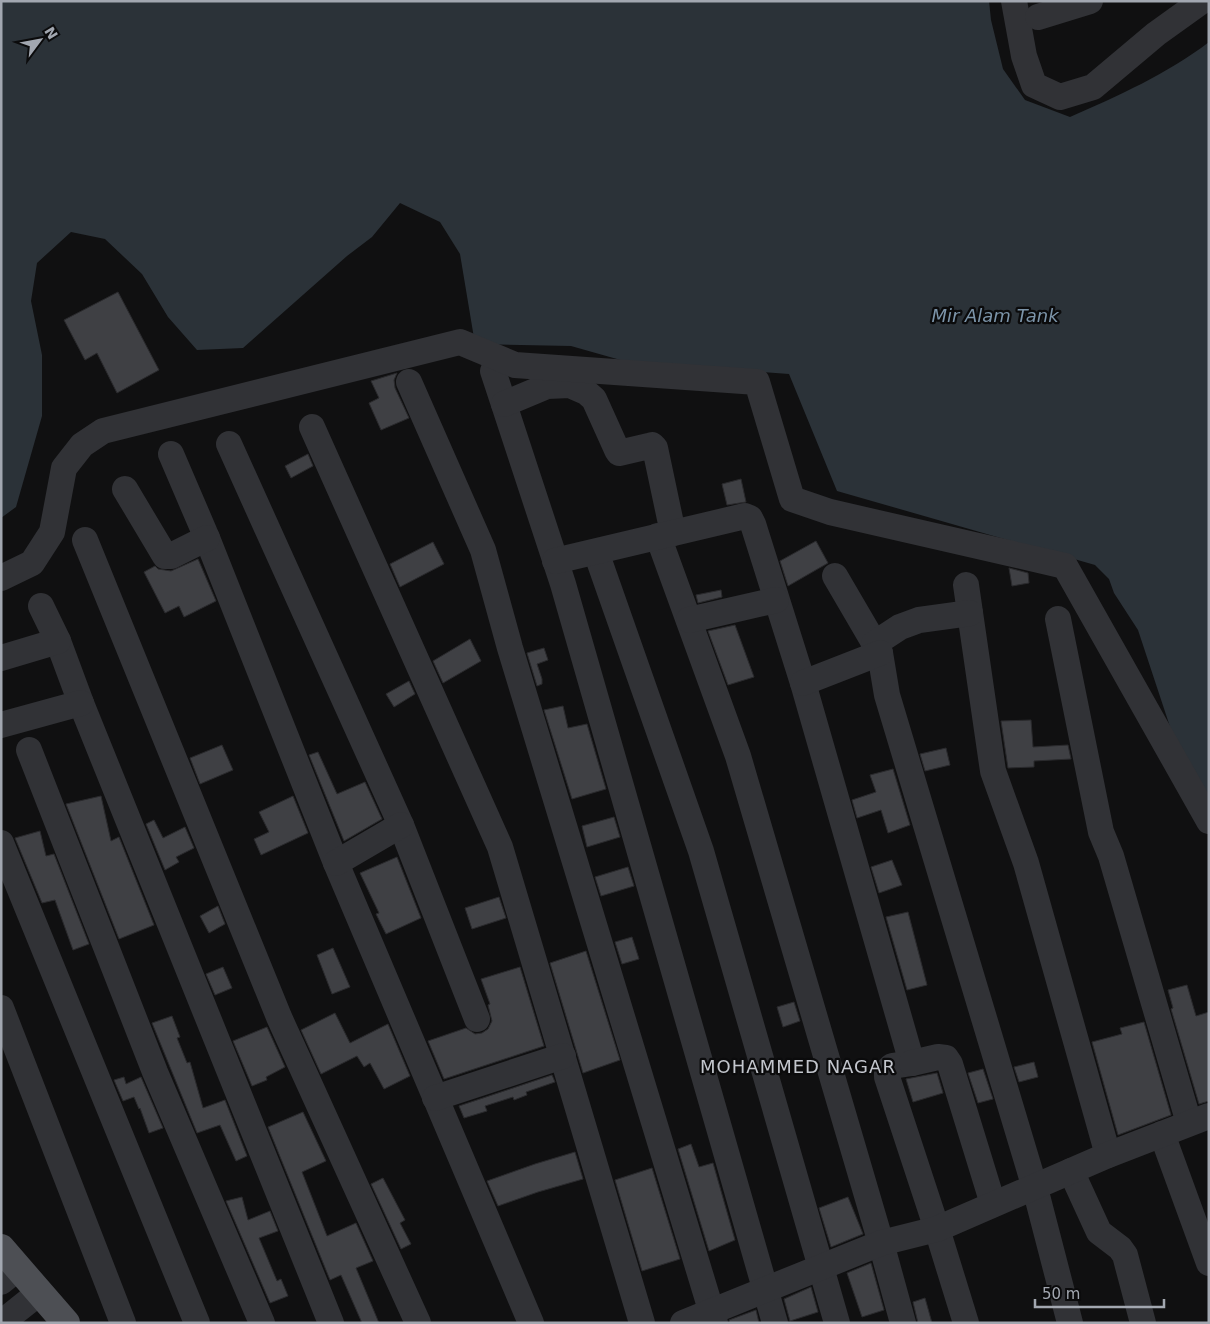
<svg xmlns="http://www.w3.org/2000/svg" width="1210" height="1324" viewBox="0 0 1210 1324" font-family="'DejaVu Sans',sans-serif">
<rect width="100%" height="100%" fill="#101011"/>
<path fill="#2b3238" d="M1 1H989L991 20 1003 69 1025 100 1070 117C1118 96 1167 74 1209 42V811L1182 763 1138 630 1114 593 1109 579 1095 565 837 491 789 374 631 363 571 346 475 344 460 254 440 222 400 203 372 237 347 256 243 348 197 350 168 317 142 274 105 239 71 232 37 263 31 301 42 355V416L16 507 1 518Z"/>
<g fill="#3f4044" stroke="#2a2a2d">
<polygon points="118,292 159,370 117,393 97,353 85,360 64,320"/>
<polygon points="397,373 394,380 395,388 409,418 381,430 369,403 379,398 371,381"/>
<polygon points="308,454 313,466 291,478 285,466"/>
<polygon points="741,479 746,502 727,505 722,484"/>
<polygon points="816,541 828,563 788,586 780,561"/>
<polygon points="433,542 444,564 400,587 390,564"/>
<polygon points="198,559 216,601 184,617 179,606 165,613 144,572 155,566 158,569 171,571"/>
<polygon points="1009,568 1028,573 1029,583 1012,586"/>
<polygon points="721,590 722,597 698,603 696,595"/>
<polygon points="735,625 754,677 728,685 708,631"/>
<polygon points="470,639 481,661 443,683 433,661"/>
<polygon points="544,648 548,660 537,664 542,679 542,684 537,686 527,653"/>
<polygon points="409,681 415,694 394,707 386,694"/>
<polygon points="563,706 568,728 587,724 606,789 572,799 544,710"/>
<polygon points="1031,720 1033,747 1068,745 1071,759 1034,761 1034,767 1008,768 1001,721"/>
<polygon points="222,745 233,770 200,784 190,758"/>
<polygon points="946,748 950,765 925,771 920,754"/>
<polygon points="318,752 337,794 365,782 382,819 344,841 309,755"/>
<polygon points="893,769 910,825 888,833 881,810 857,818 852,800 876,792 870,775"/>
<polygon points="101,796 111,841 119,837 154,925 119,939 66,804"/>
<polygon points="293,796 308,833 261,855 254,839 269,832 259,812"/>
<polygon points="614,817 620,837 587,847 582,826"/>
<polygon points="154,820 163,838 185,827 194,848 176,857 179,862 165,870 146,824"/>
<polygon points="40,831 46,856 54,854 89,944 73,950 55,900 42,903 15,838"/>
<polygon points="397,857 421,918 386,934 376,914 379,913 360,873"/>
<polygon points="892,860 902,885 879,893 871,867"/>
<polygon points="628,867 634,886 601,896 595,877"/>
<polygon points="499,897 506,918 472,929 465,908"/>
<polygon points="218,906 225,924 209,933 200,916"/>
<polygon points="908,912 927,985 907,990 886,917"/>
<polygon points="632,937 639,959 622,964 615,942"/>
<polygon points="333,948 350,987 332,994 317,955"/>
<polygon points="586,951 620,1060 583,1073 550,963"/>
<polygon points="223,967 232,988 215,995 206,974"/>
<polygon points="520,967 544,1046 444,1079 428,1041 466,1028 475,1034 482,1033 488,1029 492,1021 488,1005 490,1004 481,979"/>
<polygon points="1187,985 1196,1016 1209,1012 1209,1101 1199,1104 1171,1009 1173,1008 1168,990"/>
<polygon points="794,1002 800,1021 783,1027 777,1007"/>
<polygon points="335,1013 350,1043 388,1024 410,1076 384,1089 370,1063 364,1067 357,1056 321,1074 301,1030"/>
<polygon points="172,1016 180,1037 177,1038 187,1063 190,1062 203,1108 225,1100 247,1156 236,1161 220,1125 197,1133 152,1023"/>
<polygon points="1144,1022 1171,1115 1118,1135 1092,1042 1122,1034 1120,1028"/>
<polygon points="267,1027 285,1067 266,1077 267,1080 252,1086 233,1041"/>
<polygon points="1034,1062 1038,1077 1019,1082 1014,1067"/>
<polygon points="983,1069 993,1099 978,1103 968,1073"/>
<polygon points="937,1073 943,1093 913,1102 906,1079"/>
<polygon points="552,1075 555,1082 526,1092 527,1095 514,1100 513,1097 485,1106 487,1111 464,1118 459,1106"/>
<polygon points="124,1077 126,1084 141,1077 163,1128 149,1133 140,1108 139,1109 134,1097 123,1101 114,1080"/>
<polygon points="303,1112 326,1161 302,1172 327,1236 356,1223 373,1261 356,1268 379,1323 362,1323 341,1275 330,1280 268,1127"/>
<polygon points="691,1144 699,1167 713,1163 735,1240 709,1251 678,1149"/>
<polygon points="575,1152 583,1179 538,1192 498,1206 487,1181 535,1164"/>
<polygon points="652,1168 680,1259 642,1271 615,1180"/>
<polygon points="383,1178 405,1220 400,1223 411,1244 401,1249 371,1184"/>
<polygon points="242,1197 248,1220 270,1211 278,1231 259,1238 277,1281 281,1279 288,1296 270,1303 226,1201"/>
<polygon points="848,1197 863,1234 831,1247 819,1208"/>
<polygon points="871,1263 884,1310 862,1317 847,1273"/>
<polygon points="811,1287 818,1312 790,1321 784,1299"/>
<polygon points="925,1298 932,1323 918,1323 913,1302"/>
<polygon points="756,1310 759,1323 730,1323 729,1320"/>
</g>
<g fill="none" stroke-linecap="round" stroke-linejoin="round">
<g stroke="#313236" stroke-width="26">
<polyline points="1014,1 1024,56 1034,85 1060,97 1093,87 1156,34 1202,1"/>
<polyline points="1038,17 1090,1"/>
<polyline points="493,371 563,584 775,1323"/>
<polyline points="409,382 483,550 510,648 715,1323"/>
<polyline points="504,404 547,386 570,385 586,392 594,399 617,450 619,453 649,446 652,445 655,448 673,533"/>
<polyline points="312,427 500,847 642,1323"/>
<polyline points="229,444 401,825 477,1019"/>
<polyline points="171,454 207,538 336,863 531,1323"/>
<polyline points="125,489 165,556 171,556 207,538"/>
<polyline points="658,536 738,756 881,1243 903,1323"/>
<polyline points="85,540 279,1017 418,1323"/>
<polyline points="596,552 701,851 837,1323"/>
<polyline points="555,561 745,516 750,518 753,524 803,683 912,1063 892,1066 887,1071 887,1077 937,1229 966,1323"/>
<polyline points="835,576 880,653 887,695 1035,1188 1070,1323"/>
<polyline points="1,578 32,563 52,532 64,468 82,445 103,431 460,342 515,365 757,382 792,499 830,512 1065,566 1209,821"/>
<polyline points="966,585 993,771 1026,863 1108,1155"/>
<polyline points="1058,619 1101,832 1111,856 1189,1123"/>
<polyline points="689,620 776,600"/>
<polyline points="58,641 81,703 331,1323"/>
<polyline points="874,644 900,627 919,620 970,613"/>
<polyline points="1,658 58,641 41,606"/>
<polyline points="803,683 880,653"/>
<polyline points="1,725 81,703"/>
<polyline points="29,750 155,1072 262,1323"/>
<polyline points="1,843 197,1323"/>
<polyline points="336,863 401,825"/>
<polyline points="1,1008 123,1323"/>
<polyline points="912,1063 938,1057 946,1058 950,1064 993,1204"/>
<polyline points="435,1098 563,1056"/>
<polyline points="1162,1134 1209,1263"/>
<polyline points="1071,1171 1099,1232 1120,1248 1125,1255 1143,1323"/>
<polyline points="1,1282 18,1268"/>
<polyline points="1,1323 30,1300"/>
<polyline points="683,1323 881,1243 937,1229 1108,1155 1209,1116"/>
</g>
<polyline stroke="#4d4f54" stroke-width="28" points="1,1248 66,1323"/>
</g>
<g text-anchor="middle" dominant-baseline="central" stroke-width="4.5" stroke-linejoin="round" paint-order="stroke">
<g font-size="18" font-style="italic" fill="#7c94a9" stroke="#0b0b0c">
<text x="995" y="315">Mir Alam Tank</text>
</g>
<g font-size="18" letter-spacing="1" fill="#c3c6cd" stroke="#0b0b0c">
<text x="798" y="1066">MOHAMMED NAGAR</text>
</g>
</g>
<rect width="1210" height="1324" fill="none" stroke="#a2a7b0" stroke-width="5"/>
<g transform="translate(40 40) rotate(58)" stroke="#0b0b0c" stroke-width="4" paint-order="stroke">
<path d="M0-4L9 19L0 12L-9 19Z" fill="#a2a7b0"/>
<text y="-8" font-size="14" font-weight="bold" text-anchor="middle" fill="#a2a7b0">N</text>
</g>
<path d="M1035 1299v8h129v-8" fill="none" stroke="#a2a7b0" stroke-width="2.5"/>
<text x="1042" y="1299" font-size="15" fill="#a2a7b0" stroke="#0b0b0c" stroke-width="4" paint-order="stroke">50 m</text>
</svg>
